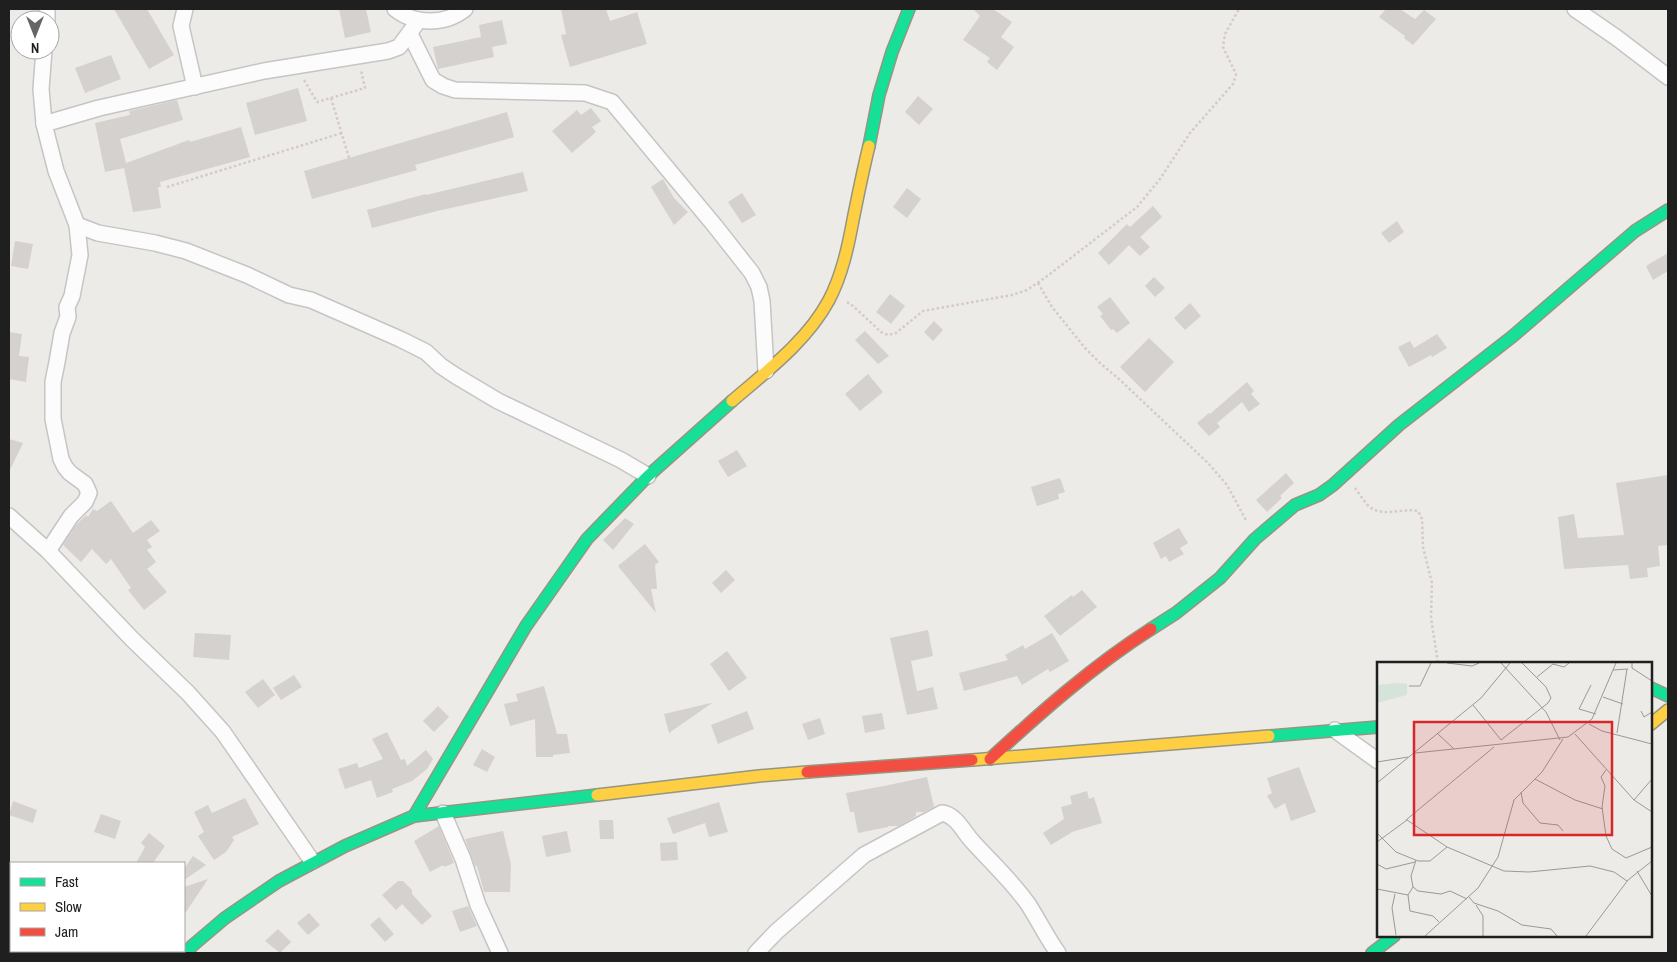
<svg xmlns="http://www.w3.org/2000/svg" width="1677" height="962" viewBox="0 0 1677 962" font-family="'Archivo Narrow',sans-serif">
<rect width="100%" height="100%" fill="#edebe8"/>
<g fill="#d4d1cf">
<polygon points="114,9 147,9 174,55 149,69"/>
<polygon points="339,9 366,9 371,32 345,38"/>
<polygon points="561,9 606,9 610,21 637,12 647,44 570,67 561,35 566,34"/>
<polygon points="973,9 993,9 1012,22 1001,37 1014,47 997,70 987,62 990,58 963,40 980,16"/>
<polygon points="1386,9 1400,9 1415,19 1424,10 1436,19 1413,45 1404,38 1405,36 1379,17"/>
<polygon points="502,20 507,44 492,47 494,57 438,69 433,47 481,37 479,25"/>
<polygon points="111,55 121,79 85,93 75,68"/>
<polygon points="298,88 307,121 255,135 246,103"/>
<polygon points="918,96 933,109 919,125 905,112"/>
<polygon points="177,100 183,120 120,139 126,163 189,140 190,142 241,127 250,157 160,182 161,187 158,187 161,208 133,212 124,168 105,172 95,123 130,115 129,111 138,109"/>
<polygon points="591,108 601,121 592,127 596,132 572,153 552,131 577,110 581,115"/>
<polygon points="507,112 514,137 415,165 417,170 312,199 304,171"/>
<polygon points="523,172 528,191 437,211 372,228 367,210 426,194 426,195"/>
<polygon points="663,179 674,198 688,212 674,225 651,187"/>
<polygon points="907,188 921,199 907,218 893,207"/>
<polygon points="742,193 756,215 742,223 728,202"/>
<polygon points="1153,206 1162,217 1140,237 1150,247 1140,256 1129,245 1109,265 1098,253 1127,224 1130,227"/>
<polygon points="1397,221 1404,232 1389,243 1381,233"/>
<polygon points="15,241 33,244 28,269 11,266"/>
<polygon points="1668,253 1668,271 1653,280 1646,266"/>
<polygon points="1154,277 1165,288 1155,297 1145,286"/>
<polygon points="890,294 905,306 891,324 876,312"/>
<polygon points="1110,297 1130,323 1117,333 1113,329 1111,330 1100,316 1103,314 1097,307"/>
<polygon points="1190,303 1201,316 1185,330 1174,318"/>
<polygon points="934,321 943,330 933,341 924,332"/>
<polygon points="865,331 889,356 878,364 855,340"/>
<polygon points="9,332 22,334 19,356 29,357 26,382 9,379"/>
<polygon points="1437,334 1447,348 1432,357 1431,355 1409,367 1398,347 1410,341 1414,348"/>
<polygon points="1149,338 1174,362 1145,392 1120,367"/>
<polygon points="868,374 883,392 860,411 845,394"/>
<polygon points="1247,382 1254,391 1251,394 1260,404 1249,412 1242,402 1217,423 1220,427 1209,436 1197,423 1209,413 1210,414"/>
<polygon points="9,439 23,443 9,472"/>
<polygon points="737,450 747,466 728,477 718,461"/>
<polygon points="1286,473 1294,483 1280,496 1282,498 1267,512 1256,500"/>
<polygon points="1668,475 1668,545 1658,546 1660,566 1647,568 1648,577 1630,579 1628,565 1564,569 1558,517 1574,514 1578,538 1624,535 1616,483"/>
<polygon points="1060,478 1065,492 1058,494 1059,499 1037,506 1031,487"/>
<polygon points="111,501 133,533 151,520 160,531 147,540 152,547 147,550 156,562 147,569 167,592 144,610 128,590 131,588 111,559 106,564 92,549 81,562 63,545 76,525 86,515 88,517 93,509 97,511"/>
<polygon points="625,518 634,524 613,550 603,540"/>
<polygon points="1179,528 1188,543 1180,548 1184,554 1169,562 1166,556 1161,559 1153,543"/>
<polygon points="645,544 659,562 655,565 657,589 651,589 656,613 618,566"/>
<polygon points="726,570 735,580 721,593 712,583"/>
<polygon points="1082,590 1097,607 1060,636 1044,616 1072,595 1073,597"/>
<polygon points="928,630 933,656 911,661 917,691 933,687 938,709 907,715 890,638"/>
<polygon points="195,633 231,635 229,660 193,657"/>
<polygon points="1052,633 1069,661 1050,672 1048,669 1022,685 1017,676 964,691 959,673 1008,660 1005,655 1023,645 1025,649"/>
<polygon points="727,651 747,678 729,691 710,664"/>
<polygon points="294,675 302,687 281,700 273,688"/>
<polygon points="263,679 275,695 258,708 245,692"/>
<polygon points="544,686 557,734 567,734 570,753 553,755 553,757 536,757 535,719 510,726 504,704 518,701 516,694"/>
<polygon points="711,703 712,703 669,733 664,714"/>
<polygon points="438,706 449,717 434,732 423,721"/>
<polygon points="747,711 754,729 718,744 711,725"/>
<polygon points="882,713 885,729 865,733 862,716"/>
<polygon points="820,718 825,734 808,740 802,724"/>
<polygon points="387,732 401,760 405,759 407,766 426,750 433,759 427,769 412,781 392,789 393,792 377,798 371,780 345,789 338,769 357,763 359,768 383,759 372,739"/>
<polygon points="482,749 495,757 487,772 473,765"/>
<polygon points="1299,767 1316,812 1291,821 1285,803 1275,809 1267,796 1272,793 1267,778"/>
<polygon points="927,777 934,807 924,812 916,812 916,816 899,826 888,826 888,827 858,833 854,812 850,812 846,793 884,786"/>
<polygon points="1087,791 1089,799 1094,797 1102,823 1072,832 1051,845 1043,833 1064,819 1061,807 1072,804 1070,796"/>
<polygon points="245,798 259,824 232,837 234,840 226,852 214,860 198,836 204,832 194,812 208,805 212,813"/>
<polygon points="13,801 37,810 33,823 9,815"/>
<polygon points="719,802 728,832 709,837 705,823 673,834 667,818"/>
<polygon points="101,814 121,821 115,839 94,832"/>
<polygon points="599,820 613,820 614,839 600,839"/>
<polygon points="439,826 454,863 444,867 443,865 430,872 414,841"/>
<polygon points="503,831 511,864 510,892 484,892 477,866 475,866 465,839"/>
<polygon points="567,831 571,852 546,857 542,836"/>
<polygon points="149,833 165,846 153,863 136,863 145,847 141,843"/>
<polygon points="677,842 678,860 661,861 660,843"/>
<polygon points="193,856 206,865 184,880 184,869"/>
<polygon points="208,879 184,915 184,887"/>
<polygon points="398,881 403,881 412,890 412,894 432,916 422,925 402,904 396,910 382,895"/>
<polygon points="468,906 477,926 460,932 452,911"/>
<polygon points="309,913 320,925 308,935 297,923"/>
<polygon points="379,917 394,934 385,942 370,925"/>
<polygon points="278,929 291,942 280,953 265,941"/>
</g>
<g fill="none" stroke-linecap="round" stroke-linejoin="round">
<defs>
<g id="street">
<polyline points="185,9 181,26 195,87"/>
<path d="M395 9C415 25 445 25 465 9"/>
<polyline points="1575,9 1617,38 1668,77"/>
<polyline points="47,20 47,9"/>
<polyline points="410,34 433,80 443,86 455,90 585,93 612,102 715,226 752,273 759,287 762,301 766,371"/>
<polyline points="44,50 41,89 44,124 56,171 77,225 80,255 72,296 67,307 68,317 62,333 57,362 53,382 53,419 61,459 65,467 70,473 85,484 89,493 85,502 71,516 48,551"/>
<polyline points="44,124 99,108 264,71 388,51 399,47 419,20"/>
<polyline points="77,225 98,233 155,243 186,251 247,275 289,295 311,300 400,339 426,352 441,366 456,376 498,401 621,460 648,476"/>
<polyline points="9,516 48,551 132,639 188,693 223,732 312,861"/>
<polyline points="1335,730 1378,761"/>
<polyline points="443,813 463,859 478,905 500,953"/>
<polyline points="9,874 11,875"/>
<path d="M756 953 776 932 864 855 942 813C956 815 963 831 972 841 991 862 1012 881 1028 904 1039 921 1047 938 1058 953"/>
</g>
<g id="fast">
<polyline points="869,146 879,95 892,52 909,9"/>
<polyline points="1151,629 1176,613 1220,578 1255,539 1295,505 1319,495 1333,485 1399,425 1513,336 1635,231 1668,210"/>
<polyline points="1651,688 1668,696"/>
<polyline points="1269,736 1378,727"/>
<polyline points="414,816 526,626 587,539 648,476 732,401"/>
<polyline points="187,953 192,946 225,918 279,881 345,846 414,816 597,795"/>
<polyline points="1372,953 1394,936"/>
</g>
<g id="slow">
<path d="M732 401C767 371 807 341 829 300 842 275 848 247 853 220 858 195 863 170 869 146"/>
<polyline points="1651,724 1668,710"/>
<polyline points="972,760 1269,736"/>
<polyline points="597,795 759,776 807,772"/>
</g>
<g id="jam">
<path d="M990 759C1041 712 1093 666 1151 629"/>
<polyline points="807,772 972,760"/>
</g>
</defs>
<use href="#street" stroke="#c6c5c4" stroke-width="18"/>
<use href="#fast" stroke="#959681" stroke-width="14"/>
<use href="#slow" stroke="#959681" stroke-width="14"/>
<use href="#jam" stroke="#959681" stroke-width="14"/>
<g stroke="#d6c9c7" stroke-width="2.5" stroke-dasharray="2.5 2.5" stroke-linecap="butt">
<polyline points="304,80 317,102 365,88 361,70"/>
<polyline points="331,98 349,158"/>
<polyline points="167,187 342,133"/>
<polyline points="1038,283 1052,307 1085,348 1101,364 1119,379 1208,463 1227,485 1247,522"/>
<polyline points="847,302 853,306 881,332 888,335 896,333 923,311 1012,295 1027,290 1046,277 1137,207 1160,179 1190,133 1233,84 1236,74 1223,47 1225,34 1239,9"/>
<path d="M1355 488C1360 494 1366 506 1373 509 1387 516 1403 508 1418 511L1422 519 1423 547 1432 583 1431 618 1438 663"/>
</g>
<use href="#street" stroke="#fcfcfc" stroke-width="15"/>
<use href="#fast" stroke="#16e098" stroke-width="11"/>
<use href="#slow" stroke="#ffcf43" stroke-width="11"/>
<use href="#jam" stroke="#f24e42" stroke-width="11"/>
</g>
<g transform="translate(1377 662)">
<rect width="275" height="275" fill="#edebe8"/>
<path d="M21 21 30 22V33L0 41V23Z" fill="#d6e3db"/>
<path fill="none" stroke="#9b9998" stroke-width="1" d="M70 1 95 4 102 1M124 1 169 50 183 78M255 1V6L275 19M236 8 251 7M160 15 176 2 187 5 192 1M214 23 202 47 219 52M32 24H43L54 1M226 35 246 42M96 43 124 78 171 41 174 36 169 25 145 1M264 49 267 55 275 50M212 62 225 69 275 82M240 71 250 7M61 72 77 87M198 72 257 138 275 150M38 91 191 75 215 57 239 1M0 100 31 95M229 108 224 115 228 124 225 145 229 174 235 187 249 196 275 185M158 117 198 138 226 147M0 121 104 36 133 1M144 130 146 141 163 161 181 163 186 169M257 138 275 117M29 158 117 85M0 171 19 190 41 199H53L70 185M0 180 30 158 70 185 127 209 152 210 213 204 237 210 250 219M39 198 34 214 36 225 41 229 64 232 73 229 90 237M0 202 9 207 38 200M260 209 275 234M36 225 31 233 33 249 56 254 62 260M0 227 31 233M18 232 15 246 19 273M92 235 97 241 121 249 145 263 174 267 180 274M99 243 106 254V274M48 274 101 226 121 195 137 138 165 110 186 77M209 274 251 218 275 199"/>
<path fill="#d62828" fill-opacity="0.15" stroke="#d62828" stroke-width="2.5" d="M37 60H235V173H37Z"/>
<rect width="275" height="275" fill="none" stroke="#1f1f1f" stroke-width="2.5"/>
</g>
<rect width="1677" height="962" fill="none" stroke="#1f1f1f" stroke-width="20"/>
<rect x="10" y="862" width="175" height="90" fill="#ffffff" stroke="#a5a5a5"/>
<rect x="20" y="878" width="25" height="8" fill="#16e098" stroke="#a5a5a5"/>
<text x="55" y="887" font-size="15" fill="#1f1f1f">Fast</text>
<rect x="20" y="903" width="25" height="8" fill="#ffcf43" stroke="#a5a5a5"/>
<text x="55" y="912" font-size="15" fill="#1f1f1f">Slow</text>
<rect x="20" y="928" width="25" height="8" fill="#f24e42" stroke="#a5a5a5"/>
<text x="55" y="937" font-size="15" fill="#1f1f1f">Jam</text>
<g transform="translate(35 35) rotate(180)"><circle r="24" fill="#ffffff" stroke="#a5a5a5"/>
<path d="M0-4L9 19L0 12L-9 19Z" fill="#676665"/>
<text y="-8" font-size="14" font-weight="bold" text-anchor="middle" fill="#1f1f1f">N</text>
</g>
</svg>
